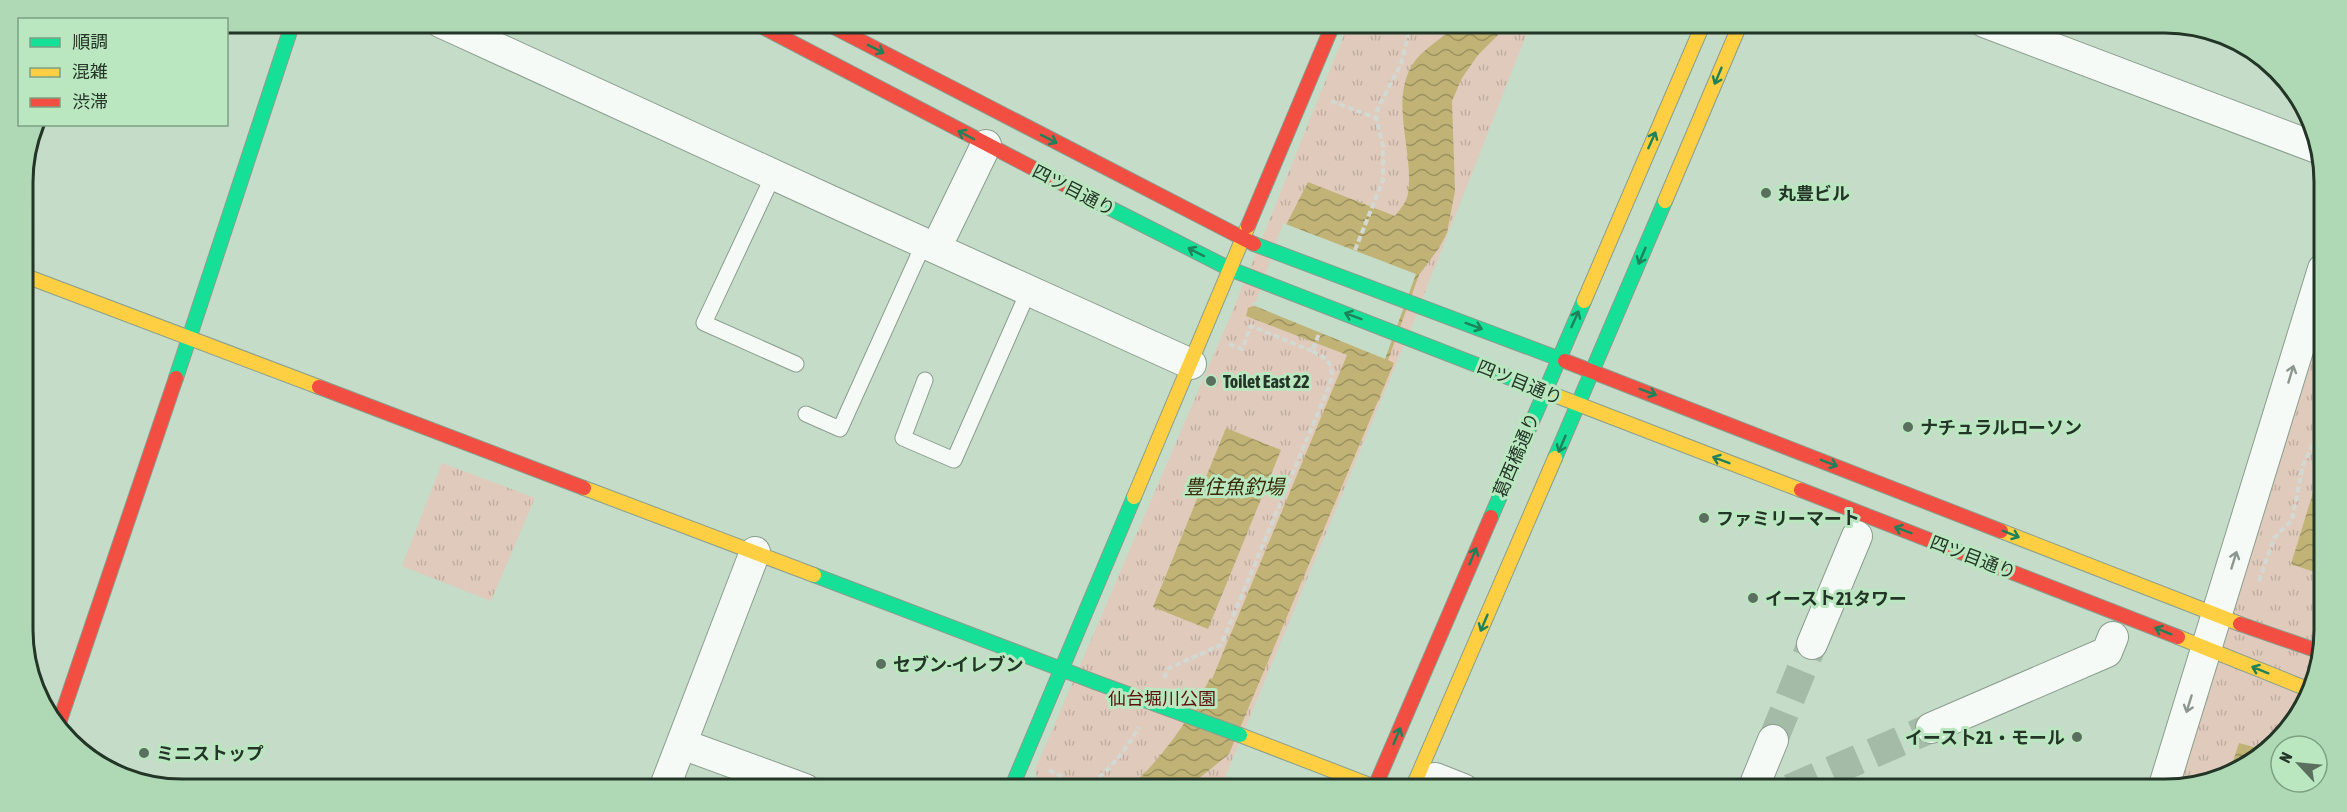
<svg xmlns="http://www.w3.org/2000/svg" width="2347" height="812" viewBox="0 0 2347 812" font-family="'Asap Condensed','Noto Sans JP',sans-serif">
<defs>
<pattern id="grass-tufts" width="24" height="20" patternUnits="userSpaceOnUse" patternTransform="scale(1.5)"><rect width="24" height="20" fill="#e0cabb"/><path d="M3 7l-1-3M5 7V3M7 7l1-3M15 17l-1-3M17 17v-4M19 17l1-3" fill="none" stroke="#c0aea1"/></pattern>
<pattern id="water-waves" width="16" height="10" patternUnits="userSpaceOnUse" patternTransform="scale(1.5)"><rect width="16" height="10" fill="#c1b375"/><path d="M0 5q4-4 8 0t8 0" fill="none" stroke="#9c9260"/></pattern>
</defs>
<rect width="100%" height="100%" fill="#c4dcc8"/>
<g fill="url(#grass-tufts)">
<polygon points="1349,23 1531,23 1411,328 1220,789 1040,789 1035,770 1233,310"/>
<polygon points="2324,303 2324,624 2299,705 2262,756 2175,789"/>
<polygon points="442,463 535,498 491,601 402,566"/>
</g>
<g fill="url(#water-waves)">
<path d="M1461 23H1510L1478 55 1462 78 1452 101 1455 191 1447 233 1439 248 1419 275 1388 360 1394 363 1229 754 1186 789H1126C1157 767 1194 713 1210 678L1212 679 1347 355 1246 316 1248 308 1259 304 1285 227 1308 182 1395 216C1400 209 1407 202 1408 193 1415 149 1384 91 1421 54 1433 43 1448 33 1461 23Z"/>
<polygon points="1226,428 1281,450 1208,629 1153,607"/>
<polygon points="2324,457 2324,550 2317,573 2291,564"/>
<polygon points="2239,743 2264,750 2262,756 2231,768"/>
</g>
<polygon fill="#c4dcc8" points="1283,223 1416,274 1385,359 1250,304 1256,302"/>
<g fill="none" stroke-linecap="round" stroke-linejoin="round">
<g stroke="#a4bba8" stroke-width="30" stroke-dasharray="30 15" stroke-linecap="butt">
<polyline points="1773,740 1812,644"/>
<polyline points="1790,789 1931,728"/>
</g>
<defs>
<g id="lane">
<polyline points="773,176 704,323 796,364"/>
<polyline points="925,380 903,438 954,460 1029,290"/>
<polyline points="806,414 840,429 924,243"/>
</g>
<g id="street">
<path d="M440 22C689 138 941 250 1191 364"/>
<polyline points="1984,22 2317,148"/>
<polyline points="936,248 986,145"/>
<polyline points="1812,644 1857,536"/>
<polyline points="1931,728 2107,652 2113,637"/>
<polyline points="682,744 805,789"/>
<polyline points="1435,778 1463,789"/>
<polyline points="664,789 755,552"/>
<polyline points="1753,789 1773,740"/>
<polyline points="2163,789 2323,269"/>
</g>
<g id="fast">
<polyline points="1096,201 1230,269 1518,381"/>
<polyline points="1254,244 1565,361"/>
<polyline points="176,378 293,22"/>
<polyline points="1555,458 1665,201"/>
<polyline points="1491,517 1584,301"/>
<polyline points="814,575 1095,682"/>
<polyline points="1011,789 1134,497"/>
</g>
<g id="slow">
<polyline points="1665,201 1741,22"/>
<polyline points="23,275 319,387"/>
<polyline points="1584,301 1704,22"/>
<polyline points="1518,381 1801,490"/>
<polyline points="584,488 814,575"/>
<polyline points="1134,497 1248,226"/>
<polyline points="2001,531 2240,624"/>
<polyline points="2178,637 2310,690"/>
<polyline points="1240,735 1380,789"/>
<polyline points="1412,789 1555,458"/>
</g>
<g id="jam">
<polyline points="753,22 1096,201"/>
<polyline points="824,22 1254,244"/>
<polyline points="1248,226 1334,22"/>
<polyline points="1565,361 2001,531"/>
<polyline points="319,387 584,488"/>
<polyline points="1801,490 2178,637"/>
<polyline points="2240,624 2321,652"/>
<polyline points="58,726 176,378"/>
<polyline points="1374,789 1491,517"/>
</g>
</defs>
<use href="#lane" stroke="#8b9e8e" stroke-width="17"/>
<use href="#street" stroke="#8b9e8e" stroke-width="32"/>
<use href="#fast" stroke="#8b9e8e" stroke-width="16"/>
<use href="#slow" stroke="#8b9e8e" stroke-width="16"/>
<use href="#jam" stroke="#8b9e8e" stroke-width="16"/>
<g stroke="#d2d9d2" stroke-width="4" stroke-dasharray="6 3" stroke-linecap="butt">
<polyline points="1331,101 1376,118"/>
<polyline points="1355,250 1383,180 1383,147 1376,116 1378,108 1401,64 1407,40 1408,22"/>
<polyline points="1229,344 1242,349 1251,326 1312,351"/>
<polyline points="2259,581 2274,538 2292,520 2303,465 2320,428 2324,408"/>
<path d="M1164 678 1169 668 1221 645 1330 384C1335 366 1329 358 1312 351L1319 334"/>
<polyline points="1049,770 1061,776 1070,789"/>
<path d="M1085 789C1109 771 1124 753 1139 727"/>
</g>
<use href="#lane" stroke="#f6faf7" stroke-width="15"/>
<use href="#street" stroke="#f6faf7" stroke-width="30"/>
<use href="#fast" stroke="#16e098" stroke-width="14"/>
<use href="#slow" stroke="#ffcf43" stroke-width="14"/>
<use href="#jam" stroke="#f24e42" stroke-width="14"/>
<defs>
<polyline id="fast-bridge" points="1095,682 1240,735"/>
</defs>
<use href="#fast-bridge" stroke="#8b9e8e" stroke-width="16" stroke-linecap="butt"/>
<use href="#fast-bridge" stroke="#16e098" stroke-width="14"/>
</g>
<defs><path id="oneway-shaft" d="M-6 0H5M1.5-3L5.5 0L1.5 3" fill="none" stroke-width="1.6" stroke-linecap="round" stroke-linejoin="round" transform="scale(1.5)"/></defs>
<g stroke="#1d8259">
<use href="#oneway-shaft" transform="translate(876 49) rotate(27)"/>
<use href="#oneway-shaft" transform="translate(1718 76) rotate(113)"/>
<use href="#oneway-shaft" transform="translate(966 135) rotate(-152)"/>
<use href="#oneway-shaft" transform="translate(1049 139) rotate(27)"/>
<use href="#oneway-shaft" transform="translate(1652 140) rotate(-66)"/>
<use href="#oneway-shaft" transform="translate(1196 252) rotate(-153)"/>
<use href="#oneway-shaft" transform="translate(1642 256) rotate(113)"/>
<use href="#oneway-shaft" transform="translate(1353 316) rotate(-159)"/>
<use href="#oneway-shaft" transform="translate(1575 319) rotate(-66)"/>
<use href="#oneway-shaft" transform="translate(1474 326) rotate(20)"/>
<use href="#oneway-shaft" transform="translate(1648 392) rotate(21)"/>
<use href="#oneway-shaft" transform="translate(1562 444) rotate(113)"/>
<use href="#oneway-shaft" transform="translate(1721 460) rotate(-159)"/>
<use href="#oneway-shaft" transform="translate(1829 463) rotate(21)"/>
<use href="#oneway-shaft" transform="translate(1903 530) rotate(-159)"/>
<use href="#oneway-shaft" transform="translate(2011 534) rotate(22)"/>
<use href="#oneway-shaft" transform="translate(1473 556) rotate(-67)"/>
<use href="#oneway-shaft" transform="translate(1484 623) rotate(113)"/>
<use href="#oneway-shaft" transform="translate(2163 631) rotate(-158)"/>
<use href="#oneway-shaft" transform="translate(2260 670) rotate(-158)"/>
<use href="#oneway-shaft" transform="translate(1397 736) rotate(-67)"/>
</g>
<g stroke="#8c988e">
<use href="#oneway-shaft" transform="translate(2291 374) rotate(-73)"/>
<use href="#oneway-shaft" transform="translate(2234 560) rotate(-73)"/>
<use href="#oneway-shaft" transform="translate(2189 704) rotate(107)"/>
</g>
<g fill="#5b6f5f" stroke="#bae7c0" stroke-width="2">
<circle cx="1766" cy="193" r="6"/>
<circle cx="1211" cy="381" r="6"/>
<circle cx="1908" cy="427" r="6"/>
<circle cx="1704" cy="518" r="6"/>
<circle cx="1753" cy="598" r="6"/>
<circle cx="881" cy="664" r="6"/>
<circle cx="2077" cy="737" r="6"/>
<circle cx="144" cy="753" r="6"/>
</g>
<g text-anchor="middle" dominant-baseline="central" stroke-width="6" stroke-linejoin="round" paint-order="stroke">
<g font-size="18" fill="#233526" stroke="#bae7c0">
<text transform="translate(1074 190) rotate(27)">四ツ目通り</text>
<text transform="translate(1520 382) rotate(22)">四ツ目通り</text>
<text transform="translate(1516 455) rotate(-67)">葛西橋通り</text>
<text transform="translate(1973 557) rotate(21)">四ツ目通り</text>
</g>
<g font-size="18" font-weight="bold" fill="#233526" stroke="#bae7c0" text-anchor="start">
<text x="1778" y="193">丸豊ビル</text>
<text x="1223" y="381">Toilet East 22</text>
<text x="1920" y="427">ナチュラルローソン</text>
<text x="1716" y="518">ファミリーマート</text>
<text x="1765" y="598">イースト21タワー</text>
<text x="893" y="664">セブン-イレブン</text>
<text x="2065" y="737" text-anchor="end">イース卜21・モール</text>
<text x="156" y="753">ミニストップ</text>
</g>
<g font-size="18" fill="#5d110c" stroke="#bae7c0">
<text x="1162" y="698">仙台堀川公園</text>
</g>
<g font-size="20" font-style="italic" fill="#372a06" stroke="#bae7c0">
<text x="1234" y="486">豊住魚釣場</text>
</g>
</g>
<path d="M0 0H2347V812H0ZM182 33H2165A149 149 0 0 1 2314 182V630A149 149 0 0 1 2165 779H182A149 149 0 0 1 33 630V182A149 149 0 0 1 182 33Z" fill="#aed9b4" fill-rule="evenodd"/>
<path fill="none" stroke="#233526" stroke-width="3" d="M182 33H2165A149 149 0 0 1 2314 182V630A149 149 0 0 1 2165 779H182A149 149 0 0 1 33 630V182A149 149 0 0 1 182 33Z"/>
<rect x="18" y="18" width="210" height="108" fill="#bae7c0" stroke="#7ea082" stroke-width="1.5"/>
<rect x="30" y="38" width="30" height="9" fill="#16e098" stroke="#7ea082" stroke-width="1.5"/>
<text x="72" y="48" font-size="18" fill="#233526">順調</text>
<rect x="30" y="68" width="30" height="9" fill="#ffcf43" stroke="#7ea082" stroke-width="1.5"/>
<text x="72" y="78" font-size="18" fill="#233526">混雑</text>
<rect x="30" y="98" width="30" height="9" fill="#f24e42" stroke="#7ea082" stroke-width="1.5"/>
<text x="72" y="108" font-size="18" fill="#233526">渋滞</text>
<g transform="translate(2299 764) rotate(296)"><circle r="28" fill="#bae7c0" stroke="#7ea082" stroke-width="1.5"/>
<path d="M0-4.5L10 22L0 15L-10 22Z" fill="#5b6f5f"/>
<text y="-9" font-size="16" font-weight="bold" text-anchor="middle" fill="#233526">N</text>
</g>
</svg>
